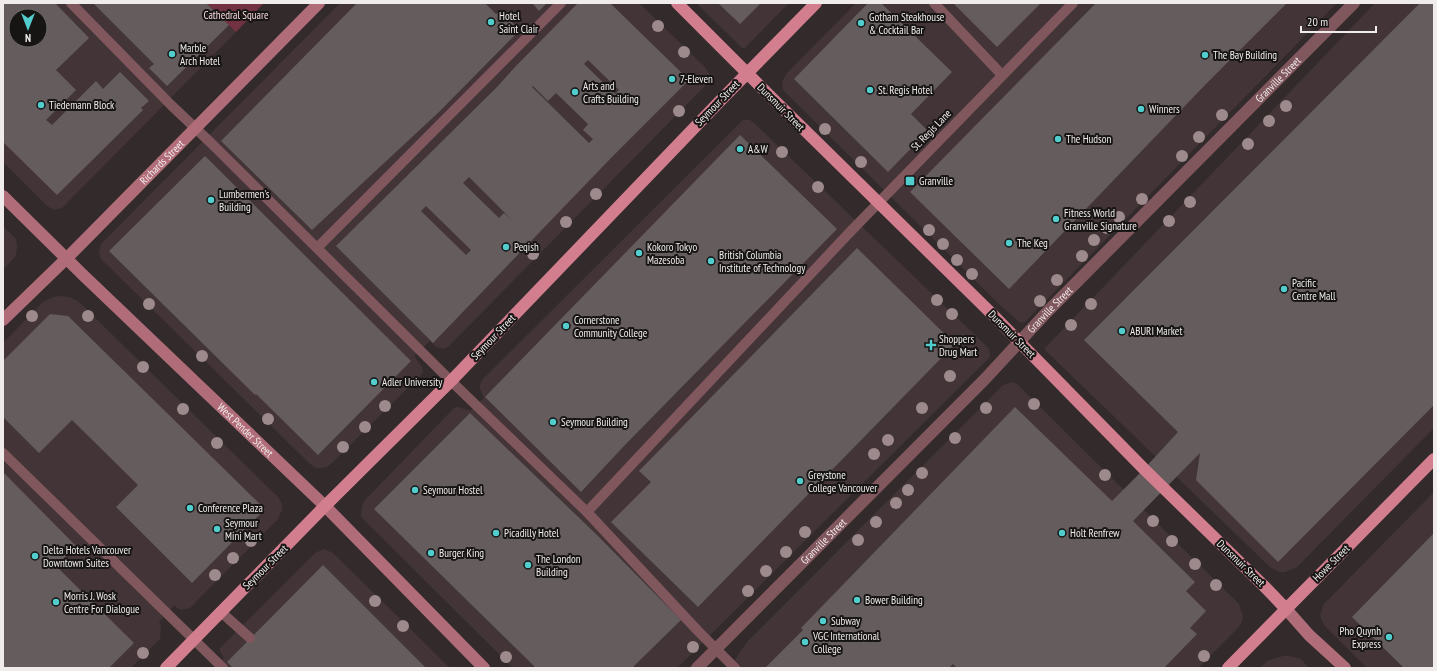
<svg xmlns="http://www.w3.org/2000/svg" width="1437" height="671" viewBox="0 0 1437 671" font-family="'PT Sans Narrow',sans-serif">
<rect width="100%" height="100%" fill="#322a2b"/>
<g fill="#433537" fill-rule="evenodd">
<path d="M3 3H206L236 32 62 208 54 210 47 206 3 162ZM16 16H40V40H16Z"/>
<polygon points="340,3 639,3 703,65 709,73 709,78 705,86 448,347 444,349 436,347 430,341 414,356 422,367 423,372 420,376 333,462 327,467 322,468 316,468 310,464 101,259 99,253 101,244"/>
<polygon points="696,3 789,3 745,48 742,48"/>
<polygon points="856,3 1337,3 1024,323 1019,322 1001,306 783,90 782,82 786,74"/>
<polygon points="1375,3 1434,3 1434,428 1297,567 1285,572 1279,572 1270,567 1045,350 1045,348"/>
<polygon points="743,120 750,120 753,122 975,335 989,349 990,356 988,359 677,668 513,668 365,521 361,516 362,505 365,500 454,408 458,407 470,411 484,398 480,389 480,385 482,380"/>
<polygon points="3,226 16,239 17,246 16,256 3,270"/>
<polygon points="59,296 69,297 78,301 278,497 282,504 282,510 278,519 190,608 181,610 177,608 174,605 159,622 161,625 160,639 131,668 3,668 3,343 43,302 53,297"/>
<polygon points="1013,382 1017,384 1239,604 1243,616 1242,621 1238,628 1198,668 731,668 739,653 748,641 1003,385"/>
<polygon points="1434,492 1434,668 1367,668 1324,625 1320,616 1323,605"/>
<polygon points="324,549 333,553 450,668 214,668 224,658 220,651 220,648 315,553"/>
<polygon points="1283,656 1289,656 1301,659 1309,668 1260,668 1267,661"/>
</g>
<polygon fill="#723241" points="206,3 264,3 236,32"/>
<g fill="#645c5d" fill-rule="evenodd">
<path d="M3 3H55L89 38 56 70 76 90 46 120 52 125 96 81 103 89 120 72 149 101 141 108 143 110 57 195 3 142ZM16 16H40V40H16Z"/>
<polygon points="93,3 206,3 229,25 167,86 149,68 154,64"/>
<polygon points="357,3 485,3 496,14 500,11 520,30 439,112 312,230 221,141"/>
<polygon points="532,3 547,3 539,11"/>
<path d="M578 3H610L689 80 611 158 433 343 336 246 497 87 515 67ZM588 60 619 90 615 94 584 64ZM533 86 548 101 556 93 588 124 583 130 593 139 589 143 532 87ZM469 177 512 220 504 213 499 218 463 183ZM426 206 471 250 466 255 421 211Z"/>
<polygon points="718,3 761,3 740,24"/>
<polygon points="868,3 881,3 952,72 911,114 928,131 888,172 794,79"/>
<polygon points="953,3 1041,3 997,47"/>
<polygon points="1096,3 1287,3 1205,85 1009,289 910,192"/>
<polygon points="1420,3 1434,3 1434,405 1278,562 1196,480 1200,453 1133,521 1195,582 1186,591 1206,611 1190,628 1197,634 1164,668 957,668 953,664 949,668 765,668 803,630 801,628 1015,407 1112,501 1144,469 1178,432 1084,340"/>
<polygon points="740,135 837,229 623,447 581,492 485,397"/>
<polygon points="205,156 411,361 318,455 256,394 255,395 109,251"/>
<polygon points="857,248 955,344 698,607 611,522 651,482 639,471"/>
<polygon points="50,314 68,316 265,509 192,583 116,507 138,485 72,420 39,453 3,417 3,361"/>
<polygon points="470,413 598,536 681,620 632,668 536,668 374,509"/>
<polygon points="3,472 76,546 56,566 134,643 109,668 4,668 3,667"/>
<polygon points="1434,533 1434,668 1404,668 1352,617"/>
<polygon points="323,565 426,668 233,668 227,662"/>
</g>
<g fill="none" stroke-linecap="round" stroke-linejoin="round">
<g stroke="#81575e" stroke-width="10">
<polyline points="71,3 171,105 210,142 451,381 587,512 698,631 735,668"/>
<polyline points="934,3 1002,75"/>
<polyline points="317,248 561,3"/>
<polyline points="3,453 223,668"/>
<polyline points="587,512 850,232 1073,3"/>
<polyline points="221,612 250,638"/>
</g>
<path stroke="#81575e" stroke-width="12" id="s1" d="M697 668 985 379 1047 312 1354 3"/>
<g stroke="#b06d79" stroke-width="12">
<path id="s2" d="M3 196 82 274 325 506 484 668"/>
<path id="s3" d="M3 320 67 258 319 3"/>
<polyline points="1286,609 1309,635 1345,668"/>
</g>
<g stroke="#d37e8e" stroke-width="12">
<polyline points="677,3 774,100 993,315 1144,469 1264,586 1286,609"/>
<polyline points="166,668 325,506 451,381 720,101 816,3"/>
<polyline points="1228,668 1434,459"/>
</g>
</g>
<g fill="#9d8a8d">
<circle cx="658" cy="26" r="6"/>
<circle cx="684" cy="52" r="6"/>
<circle cx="1286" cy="106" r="6"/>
<circle cx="679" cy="111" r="6"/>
<circle cx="1222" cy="115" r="6"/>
<circle cx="1269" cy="121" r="6"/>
<circle cx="825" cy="129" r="6"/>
<circle cx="1199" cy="137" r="6"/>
<circle cx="1248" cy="144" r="6"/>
<circle cx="782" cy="152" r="6"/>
<circle cx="1182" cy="156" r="6"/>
<circle cx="861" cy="162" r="6"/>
<circle cx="818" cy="187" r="6"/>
<circle cx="596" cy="194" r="6"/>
<circle cx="1142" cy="199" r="6"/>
<circle cx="1190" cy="202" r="6"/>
<circle cx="1119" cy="217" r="6"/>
<circle cx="1169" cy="221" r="6"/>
<circle cx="566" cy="222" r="6"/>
<circle cx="1107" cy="228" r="6"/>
<circle cx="929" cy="230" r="6"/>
<circle cx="1094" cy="240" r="6"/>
<circle cx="943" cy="244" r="6"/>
<circle cx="533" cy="254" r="6"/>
<circle cx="1082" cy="256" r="6"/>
<circle cx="957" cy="260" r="6"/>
<circle cx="972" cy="274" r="6"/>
<circle cx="1057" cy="280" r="6"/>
<circle cx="937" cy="300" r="6"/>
<circle cx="1040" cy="301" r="6"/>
<circle cx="149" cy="304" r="6"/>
<circle cx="1091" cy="304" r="6"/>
<circle cx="952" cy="314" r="6"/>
<circle cx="32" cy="316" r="6"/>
<circle cx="88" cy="316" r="6"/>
<circle cx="1071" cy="325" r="6"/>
<circle cx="202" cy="356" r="6"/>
<circle cx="143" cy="367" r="6"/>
<circle cx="950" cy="376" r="6"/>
<circle cx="1034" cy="404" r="6"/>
<circle cx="385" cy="406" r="6"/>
<circle cx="922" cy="408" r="6"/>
<circle cx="986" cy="408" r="6"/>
<circle cx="183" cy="409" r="6"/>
<circle cx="268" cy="419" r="6"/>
<circle cx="365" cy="427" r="6"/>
<circle cx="955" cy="438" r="6"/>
<circle cx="888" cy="440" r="6"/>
<circle cx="217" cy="443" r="6"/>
<circle cx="343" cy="447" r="6"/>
<circle cx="874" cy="454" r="6"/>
<circle cx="922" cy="473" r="6"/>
<circle cx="1105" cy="475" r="6"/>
<circle cx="908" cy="490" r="6"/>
<circle cx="896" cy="503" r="6"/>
<circle cx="1153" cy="521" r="6"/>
<circle cx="876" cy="522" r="6"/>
<circle cx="805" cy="532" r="6"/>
<circle cx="858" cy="540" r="6"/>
<circle cx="251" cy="541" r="6"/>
<circle cx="1172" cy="541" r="6"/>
<circle cx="786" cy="552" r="6"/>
<circle cx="233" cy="558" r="6"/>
<circle cx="1195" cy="564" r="6"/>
<circle cx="766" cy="571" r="6"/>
<circle cx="215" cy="575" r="6"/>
<circle cx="1216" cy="585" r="6"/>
<circle cx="748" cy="591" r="6"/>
<circle cx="375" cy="601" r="6"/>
<circle cx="403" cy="626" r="6"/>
<circle cx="693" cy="647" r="6"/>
<circle cx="143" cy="653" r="6"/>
<circle cx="1204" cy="656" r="6"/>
<circle cx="506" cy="657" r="6"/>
</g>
<g fill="#52cdcd" stroke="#171414" stroke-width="1.5">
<circle cx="491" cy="22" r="4"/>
<circle cx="861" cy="23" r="4"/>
<circle cx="172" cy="54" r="4"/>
<circle cx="1205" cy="55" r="4"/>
<circle cx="672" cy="79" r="4"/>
<circle cx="870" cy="90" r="4"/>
<circle cx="575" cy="92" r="4"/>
<circle cx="41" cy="105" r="4"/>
<circle cx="1141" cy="109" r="4"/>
<circle cx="1058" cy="139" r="4"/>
<circle cx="740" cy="149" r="4"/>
<rect x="905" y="176" width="10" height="10" rx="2"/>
<circle cx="211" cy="200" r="4"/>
<circle cx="1056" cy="219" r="4"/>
<circle cx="1009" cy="243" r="4"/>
<circle cx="506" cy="247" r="4"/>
<circle cx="639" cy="253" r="4"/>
<circle cx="711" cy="261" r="4"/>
<circle cx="1284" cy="289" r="4"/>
<circle cx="566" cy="326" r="4"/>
<circle cx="1122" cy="331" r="4"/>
<path d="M929 339h4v4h4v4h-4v4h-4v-4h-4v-4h4z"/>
<circle cx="374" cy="382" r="4"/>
<circle cx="553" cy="422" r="4"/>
<circle cx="800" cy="481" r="4"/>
<circle cx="415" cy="490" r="4"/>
<circle cx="190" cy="508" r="4"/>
<circle cx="217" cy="529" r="4"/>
<circle cx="496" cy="533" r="4"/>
<circle cx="1062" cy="533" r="4"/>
<circle cx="431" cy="553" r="4"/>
<circle cx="35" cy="556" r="4"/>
<circle cx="528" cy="565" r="4"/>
<circle cx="857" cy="600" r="4"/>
<circle cx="56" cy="602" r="4"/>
<circle cx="823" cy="621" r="4"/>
<circle cx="1389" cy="637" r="4"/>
<circle cx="805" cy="642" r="4"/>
</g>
<g text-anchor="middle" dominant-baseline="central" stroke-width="4" stroke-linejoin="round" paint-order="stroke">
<g font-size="11" fill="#f5d9dd" stroke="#171414">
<text x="236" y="15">Cathedral Square</text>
</g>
<g font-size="11" fill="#f1ecec" stroke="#171414" text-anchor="start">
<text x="499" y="16">Hotel<tspan x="499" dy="13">Saint Clair</tspan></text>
<text x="869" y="17">Gotham Steakhouse<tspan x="869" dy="13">&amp; Cocktail Bar</tspan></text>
<text x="180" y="48">Marble<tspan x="180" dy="13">Arch Hotel</tspan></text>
<text x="1213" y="55">The Bay Building</text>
<text x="680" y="79">7-Eleven</text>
<text x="583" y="86">Arts and<tspan x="583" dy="13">Crafts Building</tspan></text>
<text x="878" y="90">St. Regis Hotel</text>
<text x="49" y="105">Tiedemann Block</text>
<text x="1149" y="109">Winners</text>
<text x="1066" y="139">The Hudson</text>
<text x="748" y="149">A&amp;W</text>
<text x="919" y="181">Granville</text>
<text x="219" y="194">Lumbermen's<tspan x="219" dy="13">Building</tspan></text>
<text x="1064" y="213">Fitness World<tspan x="1064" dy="13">Granville Signature</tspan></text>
<text x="1017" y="243">The Keg</text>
<text x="514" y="247">Peqish</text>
<text x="647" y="247">Kokoro Tokyo<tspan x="647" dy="13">Mazesoba</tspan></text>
<text x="719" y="255">British Columbia<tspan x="719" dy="13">Institute of Technology</tspan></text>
<text x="1292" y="283">Pacific<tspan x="1292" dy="13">Centre Mall</tspan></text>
<text x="574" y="320">Cornerstone<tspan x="574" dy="13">Community College</tspan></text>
<text x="1130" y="331">ABURI Market</text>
<text x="939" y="339">Shoppers<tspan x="939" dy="13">Drug Mart</tspan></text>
<text x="382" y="382">Adler University</text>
<text x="561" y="422">Seymour Building</text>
<text x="808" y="475">Greystone<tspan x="808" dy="13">College Vancouver</tspan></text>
<text x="423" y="490">Seymour Hostel</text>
<text x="198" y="508">Conference Plaza</text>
<text x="225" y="523">Seymour<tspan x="225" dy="13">Mini Mart</tspan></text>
<text x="504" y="533">Picadilly Hotel</text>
<text x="1070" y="533">Holt Renfrew</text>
<text x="43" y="550">Delta Hotels Vancouver<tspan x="43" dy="13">Downtown Suites</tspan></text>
<text x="439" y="553">Burger King</text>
<text x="536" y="559">The London<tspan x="536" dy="13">Building</tspan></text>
<text x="64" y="596">Morris J. Wosk<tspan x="64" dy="13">Centre For Dialogue</tspan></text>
<text x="865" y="600">Bower Building</text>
<text x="831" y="621">Subway</text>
<text x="1381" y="631" text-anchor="end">Pho Quynh<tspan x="1381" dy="13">Express</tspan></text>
<text x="813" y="636">VGC International<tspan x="813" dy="13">College</tspan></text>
</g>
<g font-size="11" fill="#f1ecec" stroke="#171414">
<text stroke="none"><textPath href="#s1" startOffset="827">Granville Street</textPath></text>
<text transform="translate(717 103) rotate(-46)">Seymour Street</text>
<text transform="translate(781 107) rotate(45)">Dunsmuir Street</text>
<text transform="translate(931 130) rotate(-46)">St. Regis Lane</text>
<text stroke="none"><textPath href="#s3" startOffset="224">Richards Street</textPath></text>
<text stroke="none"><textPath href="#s1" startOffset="503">Granville Street</textPath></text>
<text transform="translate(1012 334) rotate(45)">Dunsmuir Street</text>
<text transform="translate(493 337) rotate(-46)">Seymour Street</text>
<text stroke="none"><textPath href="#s2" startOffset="337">West Pender Street</textPath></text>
<text stroke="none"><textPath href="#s1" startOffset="179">Granville Street</textPath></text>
<text transform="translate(1241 563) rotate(44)">Dunsmuir Street</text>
<text transform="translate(1331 563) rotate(-45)">Howe Street</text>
<text transform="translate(265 567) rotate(-45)">Seymour Street</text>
</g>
</g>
<rect width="1437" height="671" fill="none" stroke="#f1ecec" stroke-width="8"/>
<g transform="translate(28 28) rotate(180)"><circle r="19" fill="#171414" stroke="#6e6a6a"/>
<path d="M0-3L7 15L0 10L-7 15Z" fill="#52cdcd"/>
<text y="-6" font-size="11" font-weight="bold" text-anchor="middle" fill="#f1ecec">N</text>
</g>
<path d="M1301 26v6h75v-6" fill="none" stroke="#f1ecec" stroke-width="2"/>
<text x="1307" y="26" font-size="12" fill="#f1ecec" stroke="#171414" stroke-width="3" paint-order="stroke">20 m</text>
</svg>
